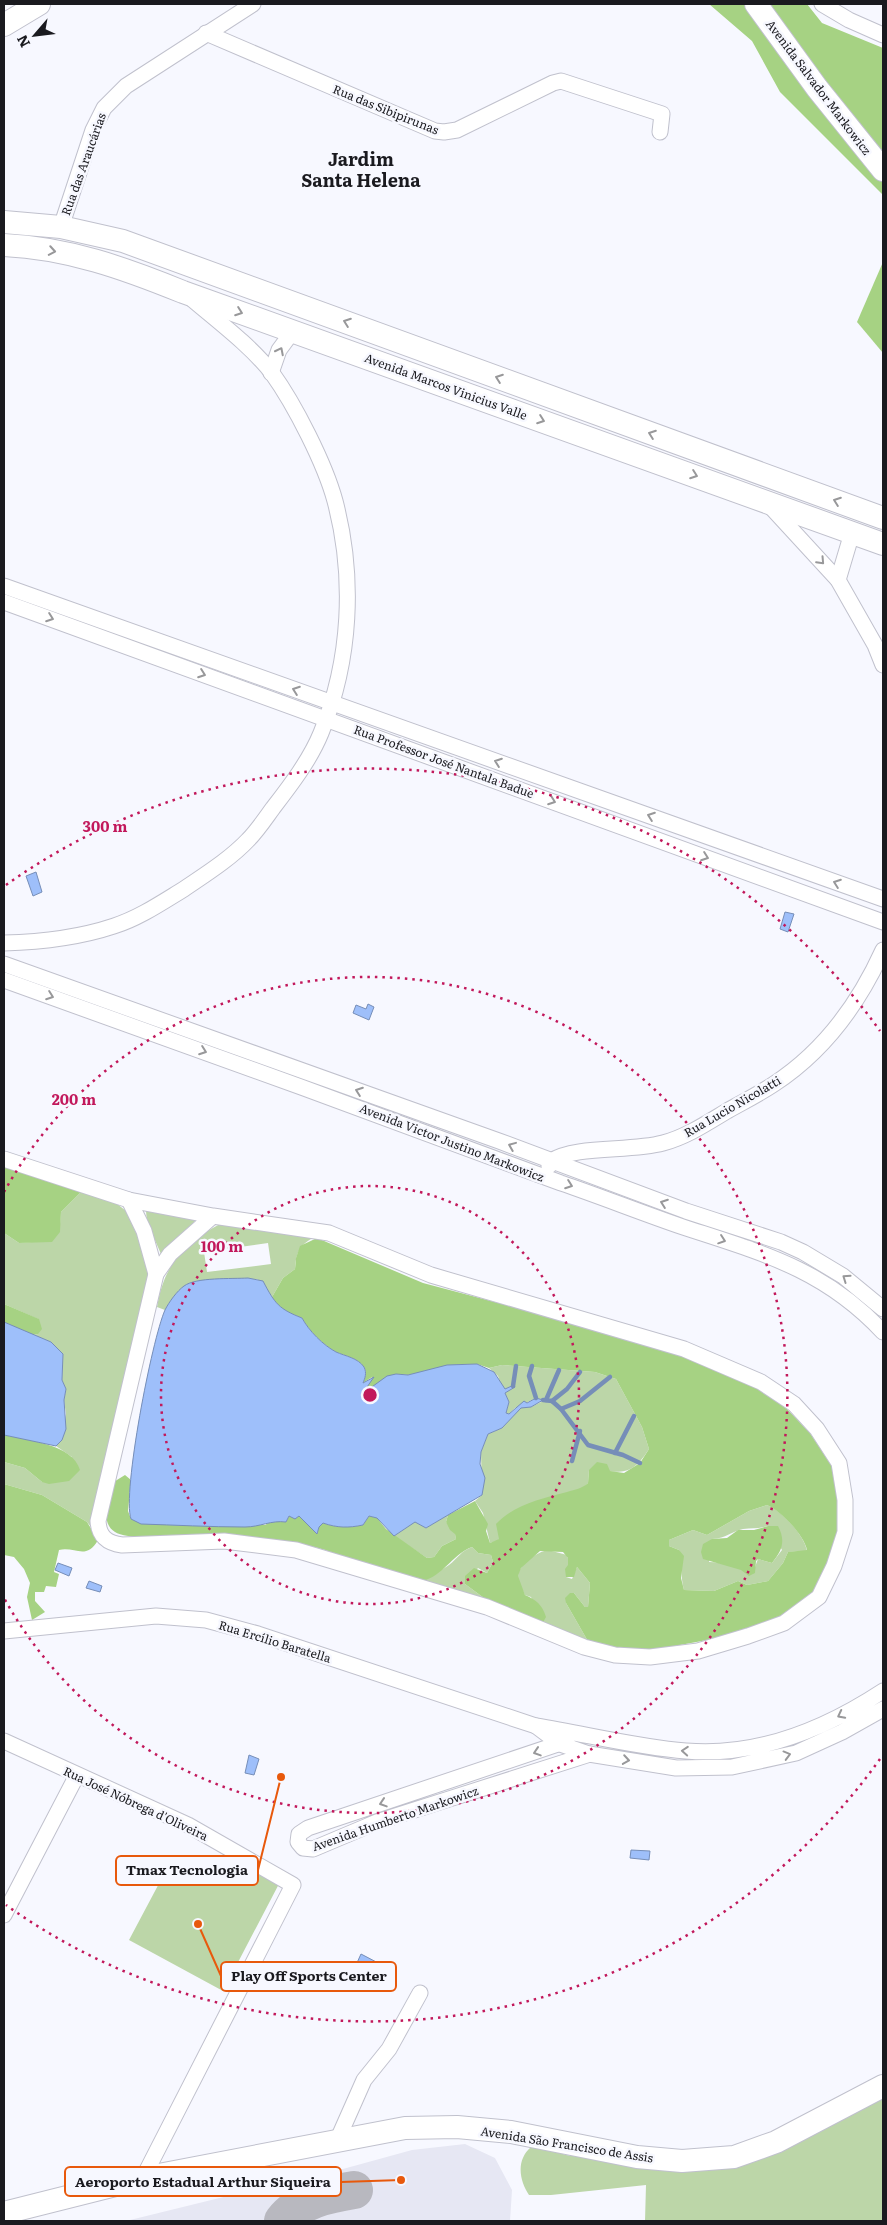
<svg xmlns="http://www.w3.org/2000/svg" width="887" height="2225" viewBox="0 0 887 2225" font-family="Literata,serif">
<rect width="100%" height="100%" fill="#f7f8ff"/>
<polygon fill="#e6e7f3" points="465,2144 495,2158 512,2190 510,2221 126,2221 256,2189 332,2172 412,2150"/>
<g fill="#bcd6a8" fill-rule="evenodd">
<polygon points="82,1191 116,1203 131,1215 151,1266 92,1528 87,1522 42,1495 4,1484 4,1462 25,1468 42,1482 72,1457 56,1446 62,1440 66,1414 64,1400 66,1389 62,1380 63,1354 51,1342 31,1335 38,1334 38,1319 4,1304 4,1233 19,1243 44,1241 60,1224 61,1212"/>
<polygon points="146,1211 196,1220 161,1254 147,1222"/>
<path d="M220 1224 313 1238C299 1245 296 1254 295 1269L283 1278 272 1297 257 1279 222 1280 172 1299 165 1310 157 1307C164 1265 183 1244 220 1224ZM268 1243 271 1264 207 1272 204 1252Z"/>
<path d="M502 1365 595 1372 616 1379 642 1427 649 1449C630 1479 621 1471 589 1470L588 1483 580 1490 556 1496 497 1541 490 1543 483 1513 475 1501 482 1495 481 1452 488 1434 502 1428 521 1407H531L543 1401 536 1398 515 1408 509 1414 506 1413 509 1402 505 1393 514 1385 507 1390 502 1388 498 1376 489 1368Z"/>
<path d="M767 1505C782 1511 804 1535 807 1551L788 1552 783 1563 768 1581 747 1585 738 1581 714 1591 684 1590C680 1576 683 1564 679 1550L669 1546V1540L693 1530 707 1535 749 1511ZM768 1526 782 1550 772 1563 758 1559 755 1567C734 1572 728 1562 709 1562L712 1539C727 1538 730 1532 743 1529 752 1528 758 1529 768 1526Z"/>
<polygon points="448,1515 446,1522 455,1533 456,1539 442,1546 434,1557 427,1558 394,1536 415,1521 426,1528"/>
<path d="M472 1547 478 1553 491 1555 493 1562 487 1573 478 1568 465 1584 484 1598 416 1581C428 1578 439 1572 449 1565 458 1558 461 1551 472 1547Z"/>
<path d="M548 1550 567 1555 569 1562 566 1577 572 1579 577 1567 590 1583 588 1607H585L574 1593 566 1603 589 1643 542 1624 531 1597 525 1595C522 1589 517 1582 518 1576 519 1564 537 1552 548 1550Z"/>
<polygon points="232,1853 281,1880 223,1991 129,1940 172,1859 216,1883"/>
<path d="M883 2095V2221H645L646 2185 551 2195H529C519 2180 516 2160 531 2147L539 2146 566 2155 675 2170Z"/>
</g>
<g fill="#a6d283" fill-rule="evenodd">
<polygon points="709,4 807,4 822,23 883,48 883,195 780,92 752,41"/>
<polygon points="883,262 883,353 857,322"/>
<polygon points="4,1167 82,1191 61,1212 60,1232 52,1242 19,1243 4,1233"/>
<path d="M317 1238 423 1283 645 1342 706 1365 754 1386 785 1407 810 1433 833 1468 840 1503V1533L830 1563 813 1596 781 1619 718 1638 653 1650 620 1649 589 1643 566 1603 565 1598 570 1593H574L585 1607H588L590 1583 577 1567 574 1577H566L565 1569 568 1565V1558L563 1552 540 1551 521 1568 518 1576 525 1595C536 1600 542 1604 546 1617L542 1624 484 1598 465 1584V1576L474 1568 487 1573 493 1562 491 1555 478 1553 472 1547C451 1554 440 1583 415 1581 408 1580 400 1576 393 1574 370 1567 348 1558 325 1550 307 1544 281 1541 262 1540 235 1538 131 1543 115 1532 99 1522 109 1498 112 1483L125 1475 131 1480 128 1511 131 1519 265 1525 274 1520 286 1522 289 1516H299L317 1534 319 1527 323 1523C337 1528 349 1528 363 1525L369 1516 377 1518 386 1529 427 1558 434 1557 442 1546 456 1539 455 1534 450 1530 446 1522 448 1515 475 1501 488 1524 486 1531 490 1543 499 1539 496 1524C515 1504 541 1499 567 1492 576 1489 581 1489 588 1483L589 1470 597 1462 607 1464 610 1471 624 1473 640 1463 649 1449 642 1427 616 1379 595 1372 502 1365 489 1368 477 1364H463L408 1375 396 1374 369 1389 367 1387 372 1377 363 1383C365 1378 367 1372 364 1367 358 1358 345 1356 336 1352 323 1345 309 1331 302 1318 290 1313 278 1310 272 1297L283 1278 295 1269 296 1258 300 1246ZM767 1505C781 1511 804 1535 807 1550L788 1552 783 1563 768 1581 747 1585 738 1581 714 1591 684 1590 681 1578 684 1556 679 1550 669 1546V1540L693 1530 707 1535 749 1511Z"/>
<polygon points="4,1304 39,1319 42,1329 38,1334 31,1335 4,1322"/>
<path d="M4 1435C26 1440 73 1444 80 1470L69 1481 49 1484 42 1482 25 1468 4 1462Z"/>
<path d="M4 1484 42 1495 87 1522 98 1540C86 1561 75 1546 59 1550L54 1572 59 1574 56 1587 46 1586 44 1592H35V1601L45 1612 32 1620 27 1597 30 1583 24 1569 14 1557 4 1555Z"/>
<path d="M768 1526H778C786 1541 782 1551 772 1563L758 1559 756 1561 755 1573 749 1576 741 1570 703 1559 701 1552 703 1544 712 1539 727 1538 738 1530H754Z"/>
</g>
<g fill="#9ebffa" stroke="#768eb8">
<polygon points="36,872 42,892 33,896 26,876"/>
<polygon points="785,912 794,914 788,932 780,929"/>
<polygon points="368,1004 374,1007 369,1020 353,1013 356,1005 366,1009"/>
<path d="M248 1278 263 1281C275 1304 279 1309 302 1318 309 1331 323 1345 336 1352 345 1356 358 1358 364 1367 367 1373 365 1378 363 1383L374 1377 367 1387 369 1389 387 1376 396 1374 408 1375 447 1365 477 1364 494 1372 505 1389 514 1385 515 1387 505 1393 509 1402 506 1413 509 1414 524 1401 527 1403 536 1398 543 1400 531 1407 521 1408 502 1428 488 1434 481 1452 480 1464 485 1478 482 1495 426 1528 415 1522 394 1536 377 1518 369 1516 363 1525C349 1528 337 1528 323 1523L319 1527 317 1534 299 1516 295 1519 289 1516 286 1522C271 1520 260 1527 245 1527 210 1527 175 1525 141 1524L131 1519C122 1493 152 1339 165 1310 169 1302 177 1291 184 1286 196 1277 232 1279 248 1278Z"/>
<polygon points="4,1322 51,1342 63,1354 62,1380 66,1389 64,1400 66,1429 62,1440 56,1446 4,1435"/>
<polygon points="58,1563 72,1568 69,1576 55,1570"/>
<polygon points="89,1581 102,1586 100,1592 86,1588"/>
<polygon points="249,1755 259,1759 254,1775 245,1773"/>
<polygon points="631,1850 650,1851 649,1860 630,1858"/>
<polygon points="361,1954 382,1965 377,1976 356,1965"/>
</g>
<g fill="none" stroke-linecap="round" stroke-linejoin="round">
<g stroke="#768eb8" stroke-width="4.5">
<polyline points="532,1366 529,1376 536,1398"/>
<polyline points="513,1386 516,1366"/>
<polyline points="543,1400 552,1401 561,1409 588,1445 623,1455 640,1463"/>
<polyline points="546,1400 559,1370"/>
<polyline points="552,1401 567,1389 580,1372"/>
<polyline points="561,1409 580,1401 610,1377"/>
<polyline points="615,1453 634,1416"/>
<polyline points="572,1461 580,1431"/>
</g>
<path stroke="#b8b8bf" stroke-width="38" d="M283 2221C299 2200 329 2194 354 2190"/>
<defs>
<g id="street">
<polyline points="822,4 849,20 883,35"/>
<polyline points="206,33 435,131 444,132 457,130 553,83 561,81 662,114 660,132"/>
<polyline points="61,227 93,130 104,108 126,86 253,4"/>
<polyline points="271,373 279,350 293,331"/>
<polyline points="769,505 838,580 875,645 883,665"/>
<polyline points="838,580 852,533"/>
<polyline points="4,586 883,899"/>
<polyline points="4,602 883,922"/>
<path d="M4 943C42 942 78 938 114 926 139 918 161 903 184 889 206 874 230 859 248 840 257 831 265 819 273 808 290 786 310 760 321 733 351 660 355 577 335 501 325 464 295 405 272 373 252 347 219 322 193 300"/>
<polyline points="4,964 499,1141 686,1211 781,1242 803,1252 843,1276 883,1309"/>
<path d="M4 980C190 1046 376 1114 561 1183 602 1197 642 1213 683 1227 762 1253 824 1269 883 1332"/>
<path d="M4 1159 129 1200 213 1216 329 1233 431 1275 684 1349 761 1382 794 1404 817 1429 839 1463 845 1500V1532L834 1566 819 1597 784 1623 748 1636 698 1651 650 1657 615 1655 584 1647 487 1607 296 1550 224 1541 122 1545C107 1543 99 1537 98 1521L156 1274 170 1254 213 1216"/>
<path d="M549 1166 551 1161C576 1145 630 1152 663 1143 686 1137 707 1123 727 1111 743 1102 759 1094 774 1084 823 1052 859 1003 883 950"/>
<polyline points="129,1200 144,1231 156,1274"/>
<polyline points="4,1631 156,1616 206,1620 258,1634 536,1726"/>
<path d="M883 1691C825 1729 757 1757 686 1751 636 1747 586 1734 536 1726L560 1744 589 1754 676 1768 732 1767 796 1753 842 1732 883 1709"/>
<polyline points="4,1741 188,1825 293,1885 143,2178"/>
<polyline points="567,1741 308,1828 299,1834 298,1842 303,1848 313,1849 377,1822 590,1754"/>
<polyline points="4,1915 77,1775"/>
<polyline points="337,2141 364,2080 389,2049 420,1993"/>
</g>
<g id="secondary">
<polyline points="756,4 817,88 883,170"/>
<polyline points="4,25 39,4"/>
<polyline points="4,222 61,227 123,241 883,518"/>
<path d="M4 245C68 248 124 268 183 292L883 544"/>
<polyline points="4,2213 143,2178 405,2128 457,2127 511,2132 637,2157 682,2161 734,2157 776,2142 883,2086"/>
</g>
</defs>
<use href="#street" stroke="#c0c1cd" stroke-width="17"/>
<use href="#secondary" stroke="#c0c1cd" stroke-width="24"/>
<use href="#street" stroke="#fff" stroke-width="15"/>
<use href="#secondary" stroke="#fff" stroke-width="22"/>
</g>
<defs><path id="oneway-chevron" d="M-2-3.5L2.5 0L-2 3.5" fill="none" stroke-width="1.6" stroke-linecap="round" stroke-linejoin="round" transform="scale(1.25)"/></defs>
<g stroke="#98989a">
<use href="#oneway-chevron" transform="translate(52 251) rotate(10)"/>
<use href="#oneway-chevron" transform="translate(239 312) rotate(20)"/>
<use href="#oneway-chevron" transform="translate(347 322) rotate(-160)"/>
<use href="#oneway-chevron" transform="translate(280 351) rotate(-63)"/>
<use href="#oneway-chevron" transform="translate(499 378) rotate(-160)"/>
<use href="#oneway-chevron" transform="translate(541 420) rotate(20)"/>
<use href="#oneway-chevron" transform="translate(652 434) rotate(-160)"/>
<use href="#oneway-chevron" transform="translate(694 475) rotate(20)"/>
<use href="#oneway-chevron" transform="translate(837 501) rotate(-160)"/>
<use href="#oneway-chevron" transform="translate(821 561) rotate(47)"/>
<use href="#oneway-chevron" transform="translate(50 618) rotate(20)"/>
<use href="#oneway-chevron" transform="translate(202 674) rotate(20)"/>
<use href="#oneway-chevron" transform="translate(296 690) rotate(-160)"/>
<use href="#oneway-chevron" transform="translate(498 762) rotate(-160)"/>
<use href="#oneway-chevron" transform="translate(552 801) rotate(20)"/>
<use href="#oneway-chevron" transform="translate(651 816) rotate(-160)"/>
<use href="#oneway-chevron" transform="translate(705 857) rotate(20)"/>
<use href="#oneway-chevron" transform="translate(837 883) rotate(-160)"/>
<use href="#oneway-chevron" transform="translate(50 996) rotate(20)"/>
<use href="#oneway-chevron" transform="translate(203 1051) rotate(20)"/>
<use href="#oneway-chevron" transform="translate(359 1091) rotate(-160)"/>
<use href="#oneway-chevron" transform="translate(512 1146) rotate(-158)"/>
<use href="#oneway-chevron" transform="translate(569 1185) rotate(20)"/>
<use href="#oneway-chevron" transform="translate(664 1203) rotate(-160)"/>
<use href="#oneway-chevron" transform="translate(722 1240) rotate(19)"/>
<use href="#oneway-chevron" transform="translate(846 1278) rotate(-145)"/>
<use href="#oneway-chevron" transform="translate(841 1715) rotate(153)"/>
<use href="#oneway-chevron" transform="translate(685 1751) rotate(-176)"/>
<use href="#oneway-chevron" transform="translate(537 1752) rotate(162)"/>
<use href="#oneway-chevron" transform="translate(787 1755) rotate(-15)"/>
<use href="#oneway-chevron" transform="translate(626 1760) rotate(9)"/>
<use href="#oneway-chevron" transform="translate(383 1803) rotate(162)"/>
</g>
<g fill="none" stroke="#c2185b" stroke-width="2.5" stroke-dasharray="2.5 5">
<circle cx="370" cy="1395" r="209"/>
<path d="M4 1192A418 418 0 1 1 4 1598"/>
<path d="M880 1759A627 627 0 0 1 6 1905M6 885A627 627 0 0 1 880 1031"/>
</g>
<g text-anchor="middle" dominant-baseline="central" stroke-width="5" stroke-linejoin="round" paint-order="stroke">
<g font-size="12" fill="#1a1a1f" stroke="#f7f8ff">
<text transform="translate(819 87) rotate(53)">Avenida Salvador Markowicz</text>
<text transform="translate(386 109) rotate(22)">Rua das Sibipirunas</text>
<text transform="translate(83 164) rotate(-70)">Rua das Araucárias</text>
<text transform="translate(446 386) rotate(20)">Avenida Marcos Vinicius Valle</text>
<text transform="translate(444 761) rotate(20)">Rua Professor José Nantala Badue</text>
<text transform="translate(732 1106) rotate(-30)">Rua Lucio Nicolatti</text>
<text transform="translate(452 1142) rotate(21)">Avenida Victor Justino Markowicz</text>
<text transform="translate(275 1641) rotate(17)">Rua Ercílio Baratella</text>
<text transform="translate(136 1803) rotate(25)">Rua José Nóbrega d'Oliveira</text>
<text transform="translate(395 1818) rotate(-19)">Avenida Humberto Markowicz</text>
<text transform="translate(567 2144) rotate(9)">Avenida São Francisco de Assis</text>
</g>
<g font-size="18" font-weight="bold" fill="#1a1a1f" stroke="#f7f8ff">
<text x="361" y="158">Jardim<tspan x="361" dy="21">Santa Helena</tspan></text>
</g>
</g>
<circle cx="370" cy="1395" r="8" fill="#c2185b" stroke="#f7f8ff" stroke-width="2.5"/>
<g font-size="15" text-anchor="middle" font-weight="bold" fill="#c2185b" stroke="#f7f8ff" stroke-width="5" stroke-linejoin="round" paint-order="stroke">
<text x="105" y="832">300 m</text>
<text x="74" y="1105">200 m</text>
<text x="222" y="1252">100 m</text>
</g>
<path fill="none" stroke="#e8590c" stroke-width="2" d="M281 1777L258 1870M198 1924L221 1976M401 2180L341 2182"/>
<g fill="#e8590c" stroke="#f7f8ff" stroke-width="2">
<circle cx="281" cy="1777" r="5"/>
<circle cx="198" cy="1924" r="5"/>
<circle cx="401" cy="2180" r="5"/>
</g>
<g fill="#f7f8ff" stroke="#e8590c" stroke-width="2">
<rect x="116" y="1856" width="142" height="29" rx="5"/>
<rect x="221" y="1962" width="175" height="29" rx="5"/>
<rect x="65" y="2167" width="276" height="29" rx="5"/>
</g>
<g font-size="14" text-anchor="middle" font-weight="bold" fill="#1a1a1f">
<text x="187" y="1875">Tmax Tecnologia</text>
<text x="309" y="1981">Play Off Sports Center</text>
<text x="203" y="2187">Aeroporto Estadual Arthur Siqueira</text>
</g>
<rect width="887" height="2225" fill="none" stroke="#1a1a1f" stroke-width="10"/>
<g transform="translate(35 35) rotate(242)" stroke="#f7f8ff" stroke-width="4" paint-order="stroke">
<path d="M0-4L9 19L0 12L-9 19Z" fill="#1a1a1f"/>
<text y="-8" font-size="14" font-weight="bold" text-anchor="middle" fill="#1a1a1f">N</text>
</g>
</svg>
